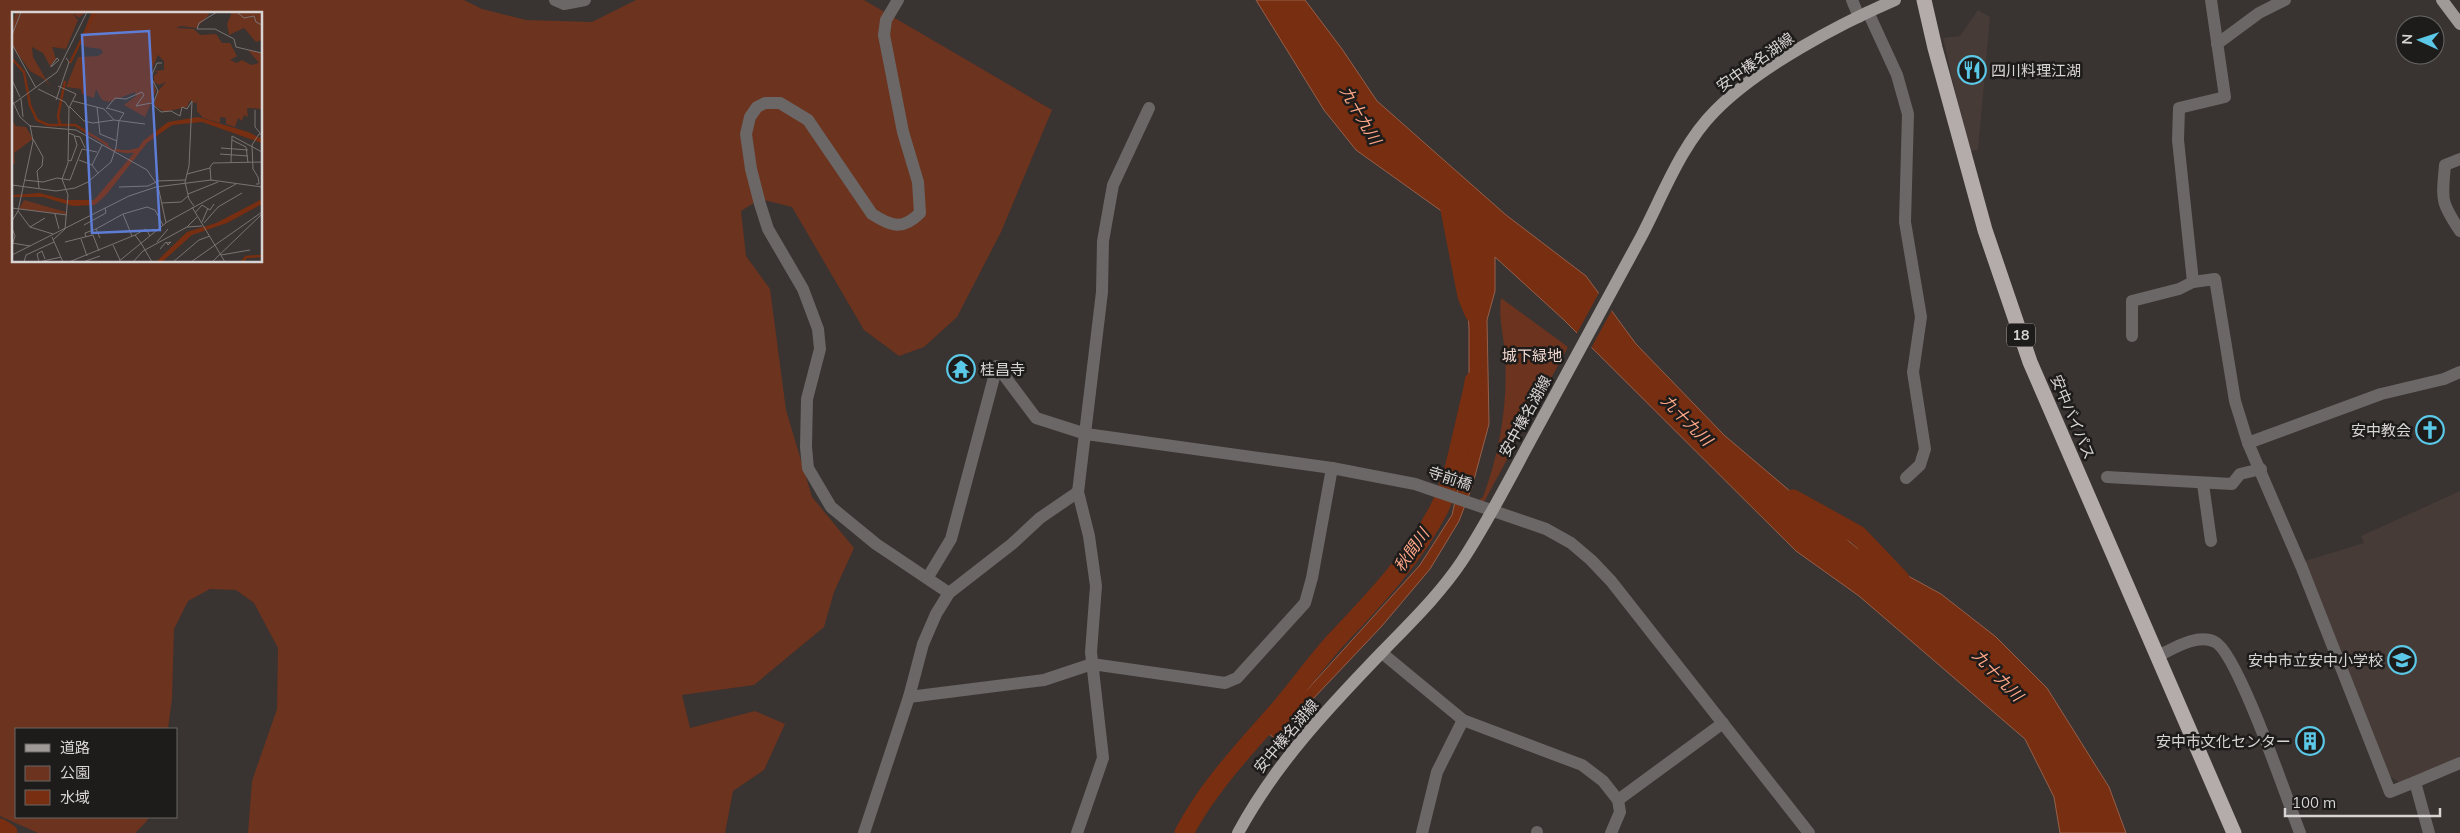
<svg xmlns="http://www.w3.org/2000/svg" width="2460" height="833" viewBox="0 0 2460 833" font-family="Mulish,'Noto Sans JP',sans-serif">
<rect width="100%" height="100%" fill="#393331"/>
<g fill="#473b37">
<polygon points="1978,10 1990,17 1978,150 1969,151 1943,38 1960,36"/>
<polygon points="2460,491 2460,759 2401,783 2389,776 2305,561 2364,543 2361,536"/>
</g>
<g fill="#6c331f" fill-rule="evenodd">
<path d="M0 0H464L482 9 526 20 592 22 636 0H864L1052 110 1001 232 957 317 924 347 899 356 864 330 792 207 760 199 741 211 746 256 770 289 786 410 812 497 854 548 834 592 824 627 754 685 682 695 690 728 755 711 785 724 764 770 733 791 725 833H248L252 781 277 709 278 648 254 603 236 590 210 589 188 601 174 629 172 699 168 729H16V817H149L146 822 135 833H38L0 816ZM14 14H261V261H14Z"/>
<path d="M1501 298 1568 347 1484 502 1478 501 1483 497C1500 452 1508 403 1505 356 1504 336 1498 318 1501 298Z"/>
</g>
<polygon fill="#782e11" stroke="#95604b" points="1256,0 1305,0 1342,49 1377,101 1506,215 1586,276 1636,344 1724,435 1857,548 1941,594 1996,637 2047,688 2109,787 2126,833 2060,833 2054,797 2025,739 1859,596 1796,551 1564,320 1495,257 1495,291 1487,320 1489,424 1472,487 1459,521 1430,569 1381,627 1275,739 1268,733 1420,565 1452,515 1469,438 1469,328 1461,225 1356,150 1324,110"/>
<polygon fill="#393331" points="1600,291 1613,308 1590,350 1576,335"/>
<g fill="none" stroke-linecap="round" stroke-linejoin="round">
<g stroke="#782e11" stroke-width="19">
<polyline points="1449,205 1467,296 1474,313"/>
<polyline points="1793,499 1858,535 1900,579"/>
<polyline points="0,828 8,833"/>
<path d="M1184 833C1208 787 1242 752 1276 713 1297 689 1315 663 1336 640 1374 600 1414 558 1439 509 1454 478 1459 447 1467 414 1469 403 1473 392 1474 381"/>
</g>
<g stroke="#6a6766" stroke-width="12">
<polyline points="555,0 564,4 585,0"/>
<path d="M898 0 886 20 884 35 903 132 918 182 920 213C903 230 892 227 872 214L808 120 780 103H765L757 107 750 117 746 134 751 169 760 204 768 229 803 289 818 329 820 349 807 399 806 447 808 468 831 507 876 544 949 593"/>
<polyline points="1852,0 1859,17"/>
<polyline points="2211,0 2225,97 2179,108 2178,140 2193,282 2215,279 2235,401 2248,443 2302,568 2390,792 2415,782"/>
<polyline points="1868,12 1897,75 1908,114 1905,222 1921,317 1913,372 1925,449 1920,465 1906,478"/>
<polyline points="2217,44 2259,13 2285,0"/>
<path d="M2460 159 2445 165C2442 200 2440 201 2460 231"/>
<polyline points="2132,336 2132,301 2179,289 2193,282"/>
<polyline points="997,366 1036,418 1086,434 1332,468 1415,484 1546,529 1571,543 1591,560 1611,581 1809,833"/>
<polyline points="2248,443 2381,394 2444,379 2460,372"/>
<polyline points="2107,477 2232,484 2240,474 2261,469"/>
<polyline points="2203,484 2211,541"/>
<polyline points="928,577 951,539 997,366"/>
<polyline points="1382,653 1463,720 1582,765 1603,781 1618,800 1620,812 1611,833"/>
<path d="M2158 656C2173 649 2197 633 2215 642 2238 653 2288 802 2300 833"/>
<polyline points="909,697 1044,680 1092,664 1225,683 1237,678 1305,603 1312,578 1332,468"/>
<polyline points="1618,800 1723,723"/>
<polyline points="864,833 909,697 923,644 936,614 949,593 1012,544 1040,518 1078,492"/>
<polyline points="1077,833 1103,758 1091,652 1096,586 1089,536 1078,492 1102,292 1103,241 1113,185 1149,108"/>
<polyline points="1422,833 1437,772 1463,720"/>
<polyline points="1537,833 1537,832"/>
<polyline points="2429,833 2415,782 2460,763"/>
</g>
<g stroke="#9f9997" stroke-width="12">
<polyline points="2442,0 2460,24"/>
<path d="M1238 833C1275 764 1329 707 1383 651 1411 622 1440 594 1462 561 1487 523 1508 482 1529 443 1567 374 1604 305 1641 237 1663 195 1681 145 1715 111 1758 67 1839 24 1895 0"/>
</g>
<polyline stroke="#b3acaa" stroke-width="15" points="1924,0 1935,48 1985,230 2030,362 2234,833"/>
</g>
<defs>
<symbol id="restaurant-ring" viewBox="-11 -11 22 22"><circle r="9.5" fill="#1e1c1b" stroke="#5bc8e7" stroke-width="1.5"/><path d="M-5-6h1v4h1v-4h1v4h1v-4h1v5L-1.5 .5V6h-2V.5L-5-1ZM5-6V6H3V1.5H1.5Q1.5-4 5-6Z" fill="#5bc8e7"/></symbol>
<symbol id="temple-ring" viewBox="-11 -11 22 22"><circle r="9.5" fill="#1e1c1b" stroke="#5bc8e7" stroke-width="1.5"/><path d="M0-6L5-2H3V0L6.5 2.5H4V6H1.5V3h-3V6H-4V2.5H-6.5L-3 0V-2H-5Z" fill="#5bc8e7"/></symbol>
<symbol id="church-ring" viewBox="-11 -11 22 22"><circle r="9.5" fill="#1e1c1b" stroke="#5bc8e7" stroke-width="1.5"/><path d="M-1.2-6h2.4v3.5h3.3v2.4h-3.3V6h-2.4V-.1h-3.3v-2.4h3.3Z" fill="#5bc8e7"/></symbol>
<symbol id="school-ring" viewBox="-11 -11 22 22"><circle r="9.5" fill="#1e1c1b" stroke="#5bc8e7" stroke-width="1.5"/><path d="M0-5L7-2L0 1L-7-2ZM-4 1L0 2.5L4 1V4Q0 6-4 4Z" fill="#5bc8e7"/></symbol>
<symbol id="building-ring" viewBox="-11 -11 22 22"><circle r="9.5" fill="#1e1c1b" stroke="#5bc8e7" stroke-width="1.5"/><path d="M-4-6H4V6H1V3H-1V6H-4ZM-2.5-4.3h1.7v1.8h-1.7ZM.8-4.3h1.7v1.8H.8ZM-2.5-1h1.7V.8h-1.7ZM.8-1h1.7V.8H.8Z" fill="#5bc8e7"/></symbol>
</defs>
<g fill-rule="evenodd">
<use href="#restaurant-ring" x="1956" y="54" width="32" height="32"/>
<use href="#temple-ring" x="945" y="353" width="32" height="32"/>
<use href="#church-ring" x="2414" y="414" width="32" height="32"/>
<use href="#school-ring" x="2386" y="644" width="32" height="32"/>
<use href="#building-ring" x="2294" y="725" width="32" height="32"/>
</g>
<g text-anchor="middle" dominant-baseline="central" stroke-width="5" stroke-linejoin="round" paint-order="stroke">
<rect fill="#1e1c1b" stroke="#a09d9c" stroke-width="1" x="2007" y="323.5" width="28" height="23" rx="4"/>
<g font-size="14" font-weight="bold" fill="#d8d4d3">
<text x="2021" y="335">18</text>
</g>
<g font-size="15" fill="#d8d4d3" stroke="#1e1c1b">
<text transform="translate(1755 62) rotate(-35)">安中榛名湖線</text>
<text transform="translate(1525 416) rotate(-61)">安中榛名湖線</text>
<text transform="translate(2073 417) rotate(67)">安中バイパス</text>
<text transform="translate(1450 478) rotate(18)">寺前橋</text>
<text transform="translate(1286 736) rotate(-50)">安中榛名湖線</text>
</g>
<g font-size="15" fill="#d8d4d3" stroke="#1e1c1b" text-anchor="end">
<text x="1991" y="70" text-anchor="start">四川料理江湖</text>
<text x="980" y="369" text-anchor="start">桂昌寺</text>
<text x="2411" y="430">安中教会</text>
<text x="2383" y="660">安中市立安中小学校</text>
<text x="2291" y="741">安中市文化センター</text>
</g>
<g font-size="15" fill="#f0d8d0" stroke="#1e1c1b">
<text x="1532" y="355">城下緑地</text>
</g>
<g font-size="16" font-style="italic" fill="#fea688" stroke="#1e1c1b">
<text transform="translate(1361 115) rotate(60)">九十九川</text>
<text transform="translate(1687 420) rotate(45)">九十九川</text>
<text transform="translate(1411 550) rotate(-55)">秋間川</text>
<text transform="translate(1998 675) rotate(46)">九十九川</text>
</g>
</g>
<g transform="translate(12 12)">
<rect width="250" height="250" fill="#393331"/>
<path d="M4 0H74L67 6 61 2 66 8 54 37 40 35 44 47 38 54 31 41 20 35 21 45 39 76 32 67 18 59 1 35 0 13ZM196 0 197 3 184 16 169 14 164 16 182 17 188 23 204 22 210 31H218L225 44 218 48 225 51 230 48 239 53 247 51 236 38 250 41V97L235 96 236 105 232 103 230 109 226 106 223 115 214 112V106L208 105V111L191 106 185 99V88L184 92 178 88 175 95 152 100 142 93 146 79 154 70 147 73 142 70V63L146 61 143 59 152 58V49L146 43 138 62 144 79 133 105 112 93 124 84 123 80 97 90 90 88 84 77 82 86 70 82 69 77 54 75 66 45 86 44 91 41 89 37 74 35 68 30 79 1ZM220 0H250V28L244 30 232 16 217 23 215 12ZM0 109 4 114 14 115 21 127 2 141 3 152 13 158 1 151ZM12 188 54 200V202L7 197Z" fill="#6c331f"/>
<path d="M186 105 236 120 250 127V131L190 110 160 113 135 131 94 183 83 193 61 194 31 185H0V183L28 181 54 188H82L122 141 101 139 93 133 84 125 102 138H125L131 129 156 110ZM250 187V192L215 211 180 223 150 250H144L175 220 204 211Z" fill="#782e11"/>
<path fill="none" stroke="#782e11" stroke-width="2.5" d="M0 47 12 60 18 93 25 108 36 113H63L96 133M58 51 83 0M48 112 46 104 53 69M103 138 115 140 127 137M230 250 234 245 250 244"/>
<path fill="none" stroke="#797372" stroke-width="1" d="M205 0 187 11 185 17H203L222 27 224 35 250 41M225 0 232 6 242 4 244 10 250 13M0 23 9 0M0 32 24 76M45 46 47 48 39 55V54ZM0 68 8 85M46 74 64 82 57 96M26 77 53 90 57 96 56 151 50 167 56 183 53 217 41 228M9 87 11 105M0 88 8 105 18 114 64 118 135 158 146 174 154 211M44 88 57 50 54 46M61 89 92 97 102 108M180 89 177 154 173 170 177 187 182 194M1 92 45 60 75 0M141 92 146 79 139 65 145 51H150M58 95 72 109 81 111 102 108 133 112M85 95 88 122 105 129M94 97 103 86 114 87 130 80 132 83 124 94 139 91 149 100 159 99 168 104 170 95 175 97 180 89M243 98V115L248 121M63 124 68 125 73 136M21 127 31 145 30 154 25 159 27 176M220 128 234 135 236 151M209 136 236 138M208 142 236 144M56 148 59 149 65 133 62 123 56 121M67 148 80 153 86 161M219 150 220 124 250 140M80 153 90 133M175 162 198 156M12 168 31 170 45 166 58 168 70 137 85 140M144 169 174 168M199 169 198 155 201 151 250 150M244 172H247L246 165 241 157 240 133 247 122H250M0 173 44 179 63 176 76 170 99 150 104 135 107 109 112 101 95 96M107 175 136 174 144 170M176 182 206 170M150 191 169 190 176 184M180 195 213 250M0 196 55 203M6 199 18 215 41 222M183 201 190 193 198 198 202 192M43 202 47 217M111 202 120 224M0 209 6 199 21 129 18 113M190 210 196 196M192 211 206 195 230 181M72 213 94 201 93 196M18 215 33 206M175 215 190 214M0 216 3 224 0 234M84 217 111 202 135 195 143 198 151 213M81 223 87 239M123 223 134 217 138 224M40 225 51 250M74 225 73 221 84 217 88 226M69 227 75 244M53 230 81 223M145 230 156 217M0 231 18 234M129 231 140 250M101 233 108 248M148 237 154 230 155 231 156 233 159 230 155 231M0 243 117 184 144 175 199 168 250 175M209 243 238 238M12 250 14 243 42 230M27 250 49 245M27 250 25 242 30 239 33 247M57 250 123 223 129 231M71 250 88 244M106 250 155 210 224 172M121 250 131 239 175 215 185 205M161 250 187 228 198 224M179 250 250 200M200 250 250 202"/>
<path fill="#5e7dd6" fill-opacity="0.15" stroke="#5e7dd6" stroke-width="2.5" d="M137 19 148 218 80 221 70 23Z"/>
<rect width="250" height="250" fill="none" stroke="#d8d4d3" stroke-width="2.5"/>
</g>
<rect x="15" y="728" width="162" height="90" fill="#1e1c1b" stroke="#686665"/>
<rect x="25" y="744" width="25" height="8" fill="#9f9997" stroke="#686665"/>
<text x="60" y="753" font-size="15" fill="#d8d4d3">道路</text>
<rect x="25" y="766" width="25" height="15" fill="#6c331f" stroke="#686665"/>
<text x="60" y="778" font-size="15" fill="#d8d4d3">公園</text>
<rect x="25" y="790" width="25" height="15" fill="#782e11" stroke="#686665"/>
<text x="60" y="803" font-size="15" fill="#d8d4d3">水域</text>
<g transform="translate(2420 40) rotate(273)"><circle r="24" fill="#1e1c1b" stroke="#686665"/>
<path d="M0-4L9 19L0 12L-9 19Z" fill="#5bc8e7"/>
<text y="-8" font-size="14" font-weight="bold" text-anchor="middle" fill="#d8d4d3">N</text>
</g>
<path d="M2285 808v8h155v-8" fill="none" stroke="#d8d4d3" stroke-width="2.5"/>
<text x="2292" y="808" font-size="15" fill="#d8d4d3" stroke="#1e1c1b" stroke-width="4" paint-order="stroke">100 m</text>
</svg>
